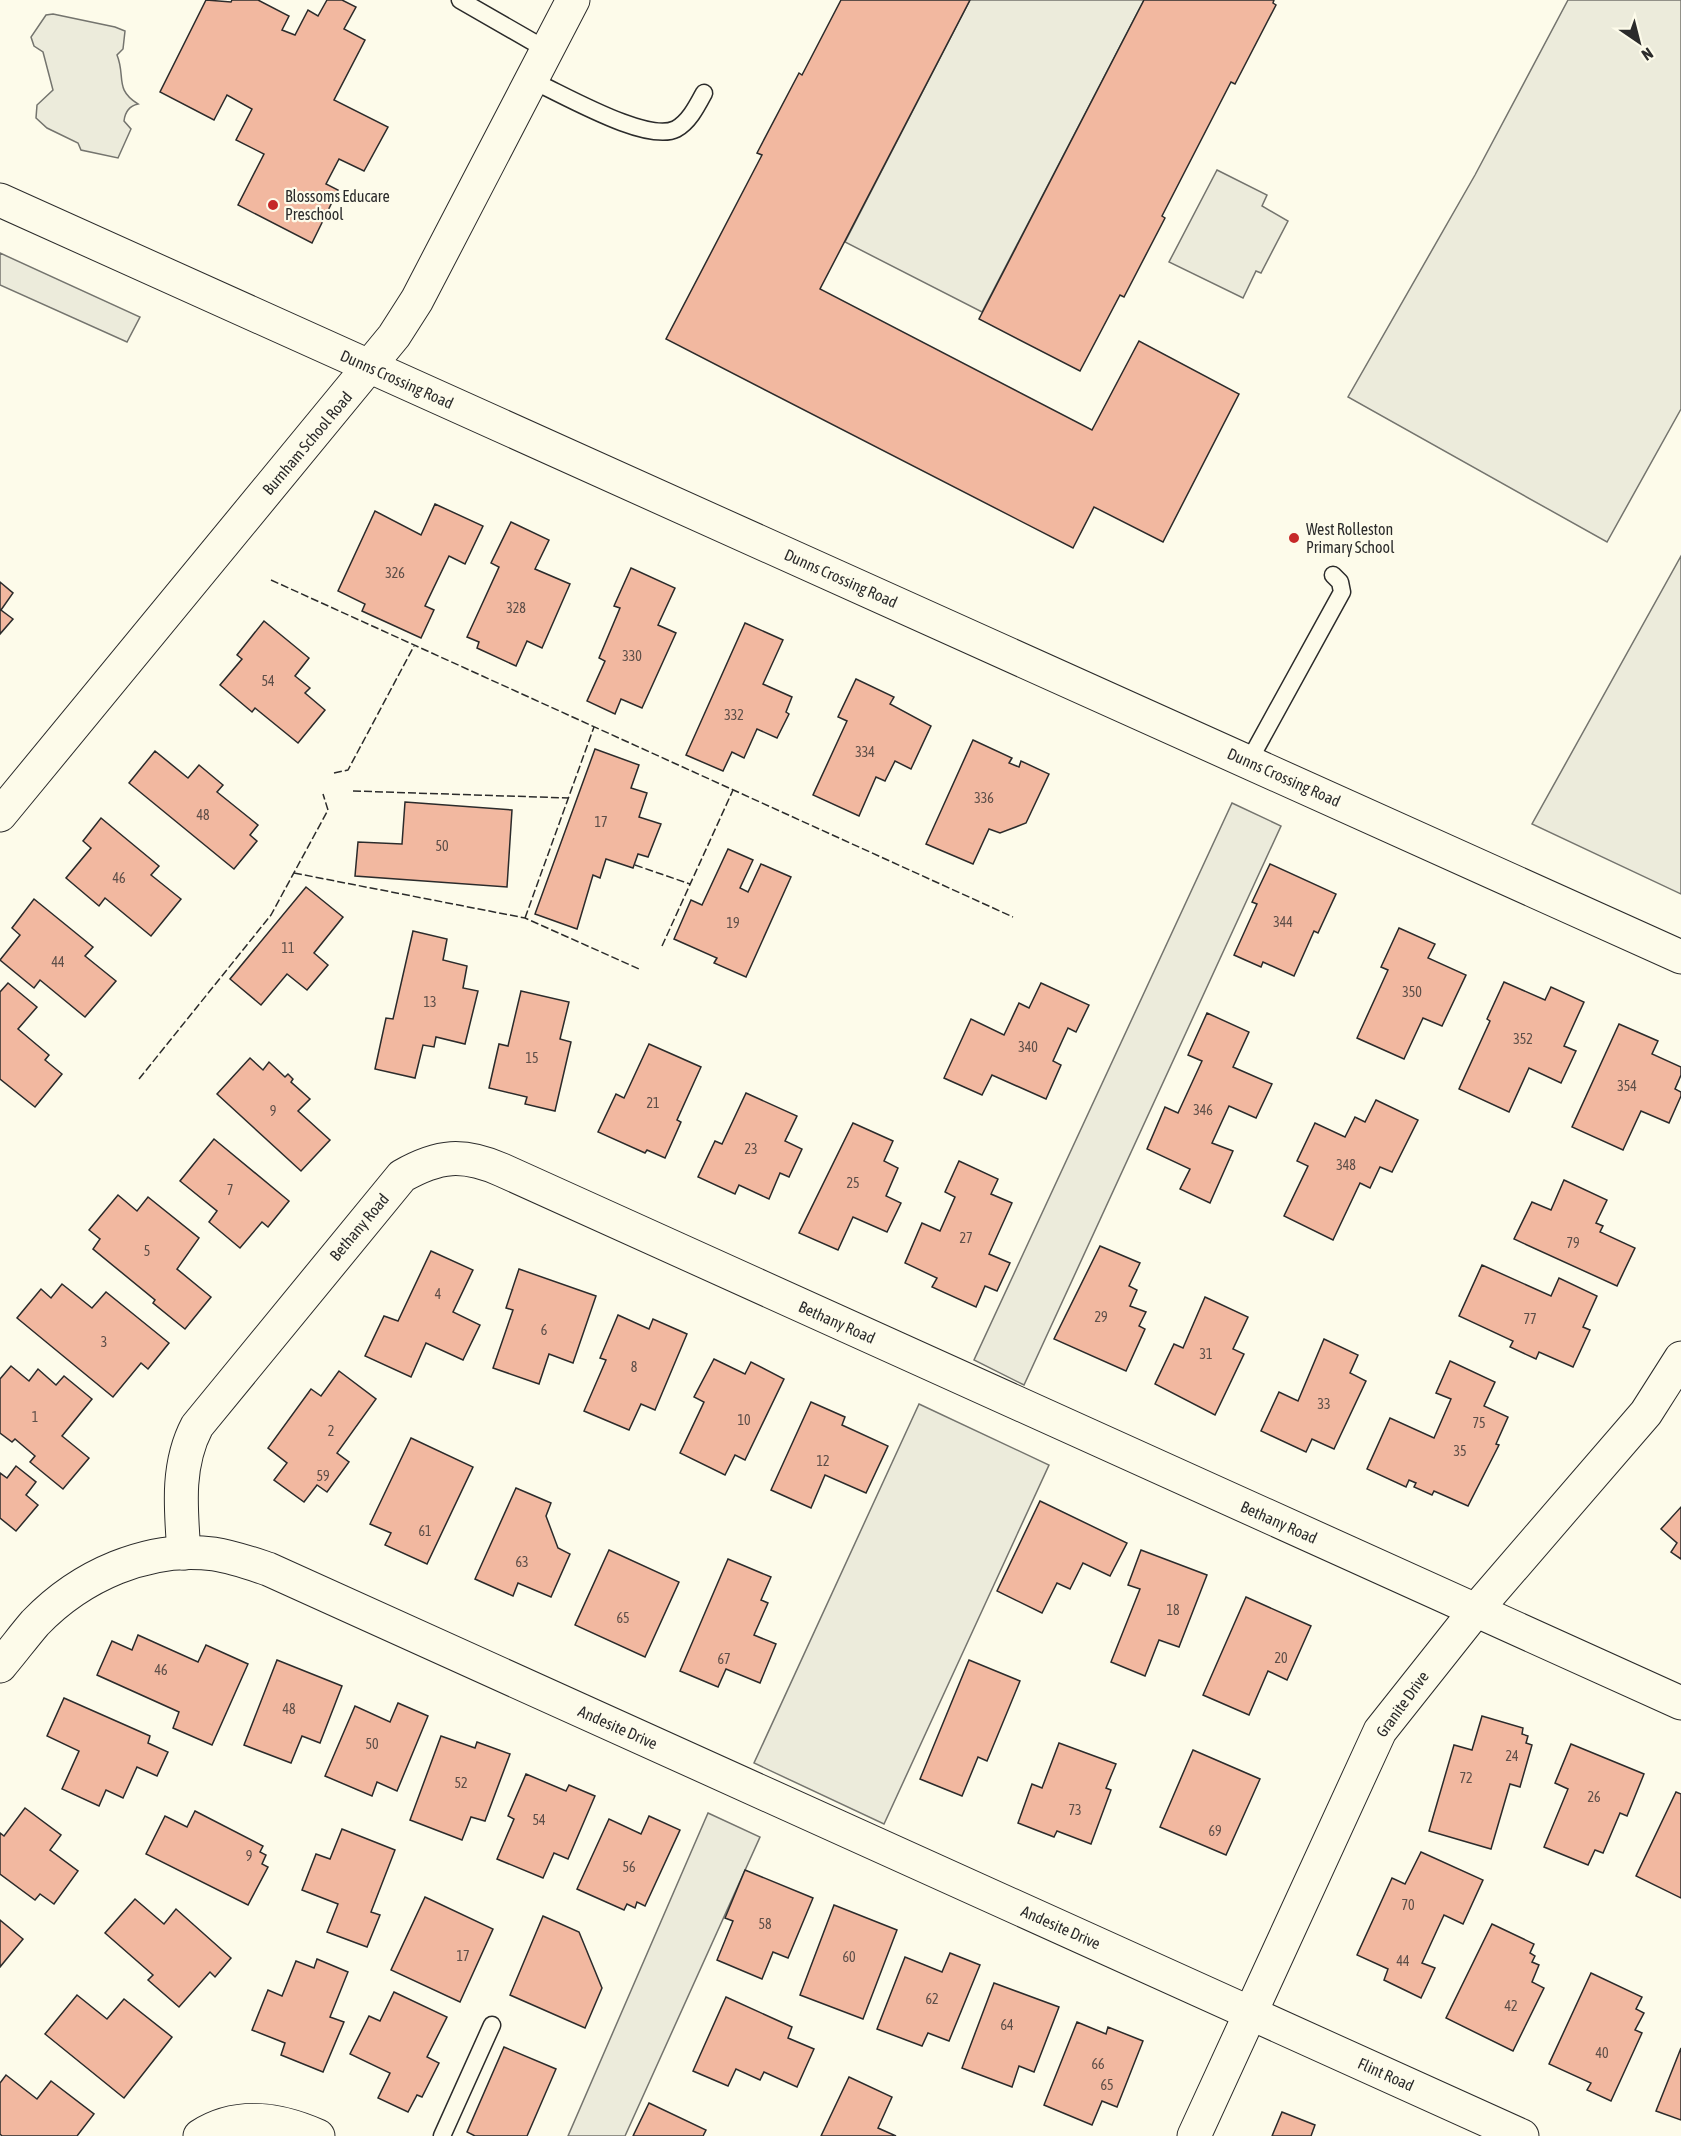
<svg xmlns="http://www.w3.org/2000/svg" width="1681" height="2136" viewBox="0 0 1681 2136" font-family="'Asap Condensed',sans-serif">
<rect width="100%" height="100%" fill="#fdfbea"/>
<g fill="#ecebdb" stroke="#74746e" stroke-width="1.5">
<polygon points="970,0 1144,0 982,312 845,242"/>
<polygon points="1568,0 1681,0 1681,409 1607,542 1348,397 1475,175"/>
<path d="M53 14 115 27 125 31 123 49 117 55C126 77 114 89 138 104 129 106 125 112 124 121L131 129 118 158 81 150 78 143 47 128 36 118 37 105 53 90 43 52 34 46 31 37 46 15Z"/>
<polygon points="1217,170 1267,195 1262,206 1288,221 1261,273 1256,271 1243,298 1169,262"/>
<polygon points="0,253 140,317 127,342 0,285"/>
<polygon points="1681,556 1681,894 1532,824"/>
<polygon points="1232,803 1281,826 1024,1385 974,1360"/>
<polygon points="919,1404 1049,1465 884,1824 754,1763"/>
<polygon points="708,1813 760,1837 625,2136 568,2136"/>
</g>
<g fill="#f2b8a0" stroke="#2b2b2b" stroke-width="1.5">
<polygon points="206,0 231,2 232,0 258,0 289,16 282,30 295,35 308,10 318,16 327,0 342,0 356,7 344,29 365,40 334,100 388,127 364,171 339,159 326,184 338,190 312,243 238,205 264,154 236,140 252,109 227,95 214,120 160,92"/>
<polygon points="841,0 970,0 820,289 1092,430 1139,341 1239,394 1163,542 1094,507 1073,548 666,339 762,155 757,153 799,73 802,75"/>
<polygon points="1144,0 1274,0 1273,3 1276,5 1235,84 1231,82 1162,216 1165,218 1124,297 1120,295 1080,371 979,319"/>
<polygon points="435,504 483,526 465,564 449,556 425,606 434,610 421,638 362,611 365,604 338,591 375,511 421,535"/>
<polygon points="511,522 549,540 535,569 570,584 542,648 527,641 516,666 477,648 479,642 467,637 499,567 491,563"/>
<polygon points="631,568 675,588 658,625 676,633 642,708 621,699 615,714 587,701 605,661 599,658 620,608 614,606"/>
<polygon points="0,582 13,593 1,610 13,619 0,634"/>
<polygon points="264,621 309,658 295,676 310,688 305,693 325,710 298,743 255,708 252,712 220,685 242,659 237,655"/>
<polygon points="745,623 783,640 763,684 792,697 786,712 789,714 777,738 757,729 744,758 732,752 723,771 686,755"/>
<polygon points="856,679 894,697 890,704 931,726 911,769 895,761 885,781 876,777 859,816 813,795 847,721 838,717"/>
<polygon points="973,740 1012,758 1009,763 1019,767 1021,761 1049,774 1026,823 1000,833 989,829 973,864 926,844"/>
<polygon points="595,749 639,765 631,788 647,793 639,817 661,824 648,857 638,854 633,868 606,859 600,878 593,875 577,929 535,914"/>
<polygon points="155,751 188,778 199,765 223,785 217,792 258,825 250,835 257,841 234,869 129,783"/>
<polygon points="405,802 512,810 507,887 355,876 358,842 402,844"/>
<polygon points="101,818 159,866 151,875 181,899 151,936 105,898 99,906 66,878 91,848 83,841"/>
<polygon points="728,849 753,860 740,888 748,892 761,864 791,877 746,977 714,963 717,958 674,939 691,900 702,905"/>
<polygon points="1270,864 1336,894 1318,933 1314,931 1294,976 1263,962 1261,967 1234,955 1257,904 1252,902"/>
<polygon points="306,887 343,917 314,953 328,965 307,990 287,974 261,1005 230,979"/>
<polygon points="34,899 93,947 85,956 116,981 85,1017 40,980 34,988 0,960 20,935 12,928"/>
<polygon points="1399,928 1435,944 1428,958 1466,975 1442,1026 1423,1018 1404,1059 1357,1038 1388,970 1381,967"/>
<polygon points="413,931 447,939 443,960 467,966 463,988 478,991 465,1044 436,1037 434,1047 423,1045 415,1078 375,1069 386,1018 393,1019"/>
<polygon points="1504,982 1545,1000 1551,987 1584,1002 1564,1046 1576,1051 1561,1083 1529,1068 1509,1112 1459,1089 1490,1021 1487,1019"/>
<polygon points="8,983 37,1007 18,1029 49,1055 45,1060 62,1074 35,1107 0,1079 0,992"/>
<polygon points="1041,983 1089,1005 1076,1032 1068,1028 1053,1061 1061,1065 1046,1099 992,1075 982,1095 944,1078 971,1019 1004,1035 1019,1003 1029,1008"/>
<polygon points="521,991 569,1002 560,1039 571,1042 555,1111 525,1104 527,1097 489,1088 499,1044 508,1046"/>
<polygon points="1207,1013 1249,1032 1233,1067 1272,1084 1256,1118 1229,1106 1212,1143 1233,1151 1210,1203 1180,1189 1190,1169 1147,1149 1165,1107 1178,1113 1202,1061 1188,1055"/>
<polygon points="1619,1024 1658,1041 1652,1054 1681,1067 1681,1075 1675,1089 1681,1092 1681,1096 1669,1123 1641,1111 1623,1150 1572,1127"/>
<polygon points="649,1044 701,1067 677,1120 681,1122 665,1158 647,1150 645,1153 598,1132 616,1094 624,1098"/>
<polygon points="250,1058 263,1070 269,1062 285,1077 288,1074 293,1079 291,1082 310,1099 298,1111 330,1140 301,1171 217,1094"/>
<polygon points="746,1093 797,1116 785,1141 802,1149 789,1177 780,1173 769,1199 739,1185 735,1194 698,1177 715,1141 722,1144"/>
<polygon points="1376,1100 1418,1120 1392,1172 1380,1167 1370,1188 1360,1183 1333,1240 1284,1216 1308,1166 1297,1161 1315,1123 1345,1137 1355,1117 1365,1122"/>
<polygon points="853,1123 893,1141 884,1161 898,1168 886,1196 901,1203 887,1232 853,1217 838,1250 799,1233"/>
<polygon points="214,1139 289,1201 268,1227 262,1222 240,1248 209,1222 217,1211 180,1181"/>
<polygon points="959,1161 998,1179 991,1194 1012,1203 989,1254 1010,1263 997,1291 985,1286 976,1307 932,1287 937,1278 905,1263 922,1223 940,1231 955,1197 945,1192"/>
<polygon points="1564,1180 1607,1200 1596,1223 1603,1226 1600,1232 1635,1248 1617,1286 1514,1239 1532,1202 1551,1210"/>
<polygon points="118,1195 137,1211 148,1197 199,1238 177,1269 211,1297 185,1329 153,1303 155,1300 93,1249 100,1239 89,1230"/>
<polygon points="1100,1246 1140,1263 1129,1286 1137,1290 1130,1306 1146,1312 1139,1326 1145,1329 1126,1371 1054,1339"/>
<polygon points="431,1251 473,1270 453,1312 480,1325 463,1360 426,1343 411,1377 365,1356 384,1316 398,1321"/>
<polygon points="1482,1265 1551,1296 1559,1278 1597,1296 1583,1327 1590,1330 1573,1367 1539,1352 1536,1359 1510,1347 1513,1341 1459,1316"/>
<polygon points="519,1269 596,1296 573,1363 549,1354 539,1384 493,1368 513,1310 506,1308"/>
<polygon points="62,1284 92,1308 106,1292 169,1343 148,1369 141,1363 113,1397 17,1318 41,1289 51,1298"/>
<polygon points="1205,1297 1248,1317 1233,1349 1244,1354 1215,1415 1155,1384 1174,1344 1183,1348"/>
<polygon points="618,1315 649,1329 653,1319 687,1334 655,1410 641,1404 629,1430 584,1411 606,1360 600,1358"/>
<polygon points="1324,1339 1358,1355 1350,1373 1366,1381 1334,1449 1312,1439 1306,1452 1261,1431 1279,1392 1298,1401"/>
<polygon points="714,1359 745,1374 751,1362 784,1379 745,1460 735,1455 725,1475 680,1453 704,1402 694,1397"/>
<polygon points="1450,1361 1495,1382 1484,1406 1508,1417 1496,1444 1499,1445 1468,1506 1434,1491 1432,1495 1414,1487 1416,1483 1409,1480 1406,1487 1367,1469 1390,1418 1434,1438 1451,1399 1436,1393"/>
<polygon points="11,1366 29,1381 38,1369 56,1385 64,1376 92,1399 62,1436 89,1458 63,1489 30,1462 35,1456 15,1439 12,1442 0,1433 0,1379"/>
<polygon points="339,1371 376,1399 337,1453 349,1462 327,1492 317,1485 304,1502 274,1480 287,1463 268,1448 311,1389 321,1396"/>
<polygon points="811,1402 845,1417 842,1425 888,1446 866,1493 825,1475 811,1508 771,1490"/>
<polygon points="411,1438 473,1467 427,1564 385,1545 391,1533 370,1524"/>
<polygon points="16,1466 36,1482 26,1495 38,1505 16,1531 0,1518 0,1473 7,1478"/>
<polygon points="516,1488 551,1503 546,1516 558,1548 570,1554 551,1597 518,1583 513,1596 475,1579"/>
<polygon points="1040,1501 1127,1543 1110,1576 1083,1563 1070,1589 1057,1583 1042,1613 997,1591"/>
<polygon points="1681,1507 1681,1559 1671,1552 1677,1543 1661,1529"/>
<polygon points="609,1550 679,1582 645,1657 575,1625"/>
<polygon points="1141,1550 1207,1575 1179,1647 1159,1640 1145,1676 1111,1662 1140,1589 1128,1585"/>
<polygon points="728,1559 771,1577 761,1600 768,1603 754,1635 776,1644 760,1683 726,1669 718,1687 680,1671"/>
<polygon points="1246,1597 1311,1626 1287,1680 1268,1671 1249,1715 1203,1695"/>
<polygon points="138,1635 198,1662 206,1645 248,1664 212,1745 173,1728 179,1712 97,1675 112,1641 132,1650"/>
<polygon points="277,1660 342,1686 320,1743 302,1736 291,1763 244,1745"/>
<polygon points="969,1660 1020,1681 987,1761 978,1757 962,1796 920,1779"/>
<polygon points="64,1698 150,1736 148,1743 168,1752 157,1776 137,1767 123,1798 106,1790 99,1806 62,1789 79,1751 47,1736"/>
<polygon points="398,1703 428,1716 397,1791 377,1782 372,1796 325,1776 355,1706 390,1722"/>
<polygon points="1482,1716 1523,1728 1522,1734 1528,1736 1526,1743 1532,1745 1520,1787 1510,1784 1491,1849 1429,1831 1454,1745 1472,1750"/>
<polygon points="441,1736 475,1748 477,1742 510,1754 485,1821 471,1817 462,1840 410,1820"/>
<polygon points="1059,1743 1116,1764 1106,1788 1111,1790 1091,1844 1057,1831 1054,1837 1018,1823 1032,1784 1042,1788"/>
<polygon points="1571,1744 1644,1774 1627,1816 1620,1813 1603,1853 1595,1850 1588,1865 1544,1847 1568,1789 1555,1783"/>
<polygon points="1193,1750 1260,1779 1226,1855 1160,1827"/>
<polygon points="526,1774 566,1791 569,1785 595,1796 568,1859 554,1853 543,1878 497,1859 514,1819 508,1816"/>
<polygon points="1676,1792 1681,1794 1681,1898 1636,1876"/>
<polygon points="25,1808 61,1835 50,1850 78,1871 54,1904 40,1894 35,1900 0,1874 0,1833 4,1836"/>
<polygon points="195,1811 263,1846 260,1852 266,1855 262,1864 268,1867 248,1905 146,1854 165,1816 187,1827"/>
<polygon points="649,1816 680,1830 645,1906 637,1902 635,1908 627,1904 624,1910 577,1889 609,1819 641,1834"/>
<polygon points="342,1829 395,1850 371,1912 380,1915 367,1947 327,1932 338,1904 302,1890 316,1854 330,1859"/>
<polygon points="1421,1852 1483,1880 1463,1924 1444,1915 1422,1963 1435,1968 1421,1998 1384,1980 1388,1969 1357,1955 1392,1878 1405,1884"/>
<polygon points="745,1870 813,1898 788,1958 773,1952 762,1979 717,1960 733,1921 725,1918"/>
<polygon points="425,1897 493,1929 460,2002 391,1970"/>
<polygon points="135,1899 164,1924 176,1909 231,1958 215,1977 210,1972 179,2007 148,1980 153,1975 105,1933"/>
<polygon points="834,1905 897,1930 863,2019 800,1995"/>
<polygon points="543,1916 579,1932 602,1988 585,2028 510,1995"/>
<polygon points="0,1920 23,1939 0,1967"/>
<polygon points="1492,1924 1534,1944 1530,1953 1535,1956 1532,1962 1539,1965 1532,1982 1544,1988 1513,2051 1446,2018"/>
<polygon points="950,1953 980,1965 949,2041 928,2033 922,2046 877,2029 905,1957 942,1972"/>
<polygon points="317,1959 348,1972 330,2017 344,2022 323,2072 281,2055 285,2043 252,2030 268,1990 282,1996 296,1961 314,1968"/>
<polygon points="1591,1973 1642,1997 1636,2009 1644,2013 1635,2030 1642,2033 1611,2101 1587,2090 1591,2083 1549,2064"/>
<polygon points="994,1983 1059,2007 1034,2072 1019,2066 1012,2087 962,2068"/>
<polygon points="394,1992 447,2017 427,2057 439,2063 422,2097 417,2095 408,2112 378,2098 390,2073 350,2054 369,2016 380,2021"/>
<polygon points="77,1995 107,2019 124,1999 172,2037 124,2098 45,2034"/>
<polygon points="726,1997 792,2027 788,2038 814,2049 797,2087 764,2072 760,2080 736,2069 728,2086 693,2071"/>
<polygon points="1077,2022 1106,2034 1108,2027 1143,2041 1117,2107 1102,2101 1092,2125 1044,2105"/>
<polygon points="504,2047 556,2069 527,2136 475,2136 467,2132"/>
<polygon points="1681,2048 1681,2120 1656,2111"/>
<polygon points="6,2075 37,2099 51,2081 94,2114 77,2136 2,2136 0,2134 0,2083"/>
<polygon points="849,2077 892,2097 878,2128 896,2136 821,2136"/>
<polygon points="649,2103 706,2130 703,2136 633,2136"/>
<polygon points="1282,2112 1315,2125 1311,2136 1272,2136"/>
</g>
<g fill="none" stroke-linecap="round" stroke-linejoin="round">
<defs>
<g id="lane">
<polyline points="460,0 547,50"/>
<path d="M531 80C561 93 647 144 676 129 689 122 697 106 704 93"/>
<polyline points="1249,761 1342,592 1340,582 1333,575"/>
<polyline points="442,2136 492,2025"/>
</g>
<g id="street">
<polyline points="0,815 394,336 417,300 573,0"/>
<path d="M184 1553C181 1510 176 1466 197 1426L402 1176C439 1155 463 1153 502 1170L1681 1703"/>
<path d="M0 1666C12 1652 23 1637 35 1623 80 1576 148 1545 214 1554 233 1557 250 1563 268 1569L1522 2136"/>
<path d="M200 2136C237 2112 280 2119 318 2136"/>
<polyline points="1194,2136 1380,1731 1476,1610 1646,1413 1681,1358"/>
</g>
<polyline id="secondary" points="0,200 1681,957"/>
</defs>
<use href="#lane" stroke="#2b2b2b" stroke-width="19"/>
<use href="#street" stroke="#2b2b2b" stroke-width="35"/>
<use href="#secondary" stroke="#2b2b2b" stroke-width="35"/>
<use href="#lane" stroke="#fdfbea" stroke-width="16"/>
<use href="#street" stroke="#fdfbea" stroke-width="33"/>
<use href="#secondary" stroke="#fdfbea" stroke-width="33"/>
<g stroke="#2b2b2b" stroke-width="1.5" stroke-dasharray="8 3" stroke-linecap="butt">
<polyline points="271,580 1013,917"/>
<polyline points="334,773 348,770 414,646"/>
<polyline points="353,791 569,798"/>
<polyline points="635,865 690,884"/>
<polyline points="294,873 525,918 639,969"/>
<polyline points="525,918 594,727"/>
<polyline points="662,946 733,790"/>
<polyline points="139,1079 271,915 328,810 323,794"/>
</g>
</g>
<g fill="#c62828" stroke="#fdfbea" stroke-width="2">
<circle cx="273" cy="205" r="6"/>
<circle cx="1294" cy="538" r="6"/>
</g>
<g text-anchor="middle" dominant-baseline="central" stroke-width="4.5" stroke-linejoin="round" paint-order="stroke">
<g font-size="14" fill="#5d4e48">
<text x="395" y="573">326</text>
<text x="516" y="608">328</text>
<text x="632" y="656">330</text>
<text x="268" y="681">54</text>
<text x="734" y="715">332</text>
<text x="865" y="752">334</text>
<text x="984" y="798">336</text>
<text x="203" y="815">48</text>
<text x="601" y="822">17</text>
<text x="442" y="846">50</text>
<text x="119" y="878">46</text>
<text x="1283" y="922">344</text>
<text x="733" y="923">19</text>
<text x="288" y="948">11</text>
<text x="58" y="962">44</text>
<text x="1412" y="992">350</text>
<text x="430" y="1002">13</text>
<text x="1523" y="1039">352</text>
<text x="1028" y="1047">340</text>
<text x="532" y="1058">15</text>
<text x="1627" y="1086">354</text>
<text x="653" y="1103">21</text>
<text x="1203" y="1110">346</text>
<text x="273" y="1111">9</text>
<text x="751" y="1149">23</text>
<text x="1346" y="1165">348</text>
<text x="853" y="1183">25</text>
<text x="230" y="1190">7</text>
<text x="966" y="1238">27</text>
<text x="1573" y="1243">79</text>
<text x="147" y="1251">5</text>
<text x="438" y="1294">4</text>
<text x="1101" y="1317">29</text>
<text x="1530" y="1319">77</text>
<text x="544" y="1330">6</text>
<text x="104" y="1342">3</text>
<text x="1206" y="1354">31</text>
<text x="634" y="1367">8</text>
<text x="1324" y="1404">33</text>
<text x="35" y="1417">1</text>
<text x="744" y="1420">10</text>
<text x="1479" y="1423">75</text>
<text x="331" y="1431">2</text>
<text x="1460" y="1451">35</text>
<text x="823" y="1461">12</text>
<text x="323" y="1476">59</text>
<text x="425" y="1531">61</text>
<text x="522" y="1562">63</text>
<text x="1173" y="1610">18</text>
<text x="623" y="1618">65</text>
<text x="1281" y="1658">20</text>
<text x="724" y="1659">67</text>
<text x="161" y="1670">46</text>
<text x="289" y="1709">48</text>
<text x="372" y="1744">50</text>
<text x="1512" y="1756">24</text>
<text x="1466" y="1778">72</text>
<text x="461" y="1783">52</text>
<text x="1594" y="1797">26</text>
<text x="1075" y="1810">73</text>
<text x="539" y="1820">54</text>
<text x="1215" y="1831">69</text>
<text x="249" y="1856">9</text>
<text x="629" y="1867">56</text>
<text x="1408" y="1905">70</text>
<text x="765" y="1924">58</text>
<text x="463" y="1956">17</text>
<text x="849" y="1957">60</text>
<text x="1403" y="1961">44</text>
<text x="932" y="1999">62</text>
<text x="1511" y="2006">42</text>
<text x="1007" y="2025">64</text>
<text x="1602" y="2053">40</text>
<text x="1098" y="2064">66</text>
<text x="1107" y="2085">65</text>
</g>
<g font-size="16" fill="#2b2b2b" stroke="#fdfbea" text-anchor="start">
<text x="285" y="196">Blossoms Educare<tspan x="285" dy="18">Preschool</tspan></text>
<text x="1306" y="529">West Rolleston<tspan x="1306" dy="18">Primary School</tspan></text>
</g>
<g font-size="16" fill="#2b2b2b" stroke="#fdfbea">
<text transform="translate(397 379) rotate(24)">Dunns Crossing Road</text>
<text transform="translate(307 443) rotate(-50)">Burnham School Road</text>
<text transform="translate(841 578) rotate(24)">Dunns Crossing Road</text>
<text transform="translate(1284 777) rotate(24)">Dunns Crossing Road</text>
<text transform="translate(359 1227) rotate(-50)">Bethany Road</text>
<text transform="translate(837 1322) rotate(24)">Bethany Road</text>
<text transform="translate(1279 1522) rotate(24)">Bethany Road</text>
<text transform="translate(1402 1704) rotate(-54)">Granite Drive</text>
<text transform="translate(618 1727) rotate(24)">Andesite Drive</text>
<text transform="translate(1061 1927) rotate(24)">Andesite Drive</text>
<text transform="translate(1386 2074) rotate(24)">Flint Road</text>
</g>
</g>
<g transform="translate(1639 42) rotate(145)" stroke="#fdfbea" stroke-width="4.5" paint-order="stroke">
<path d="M0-4.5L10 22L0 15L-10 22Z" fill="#2b2b2b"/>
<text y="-9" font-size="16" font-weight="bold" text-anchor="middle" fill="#2b2b2b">N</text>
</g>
</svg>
